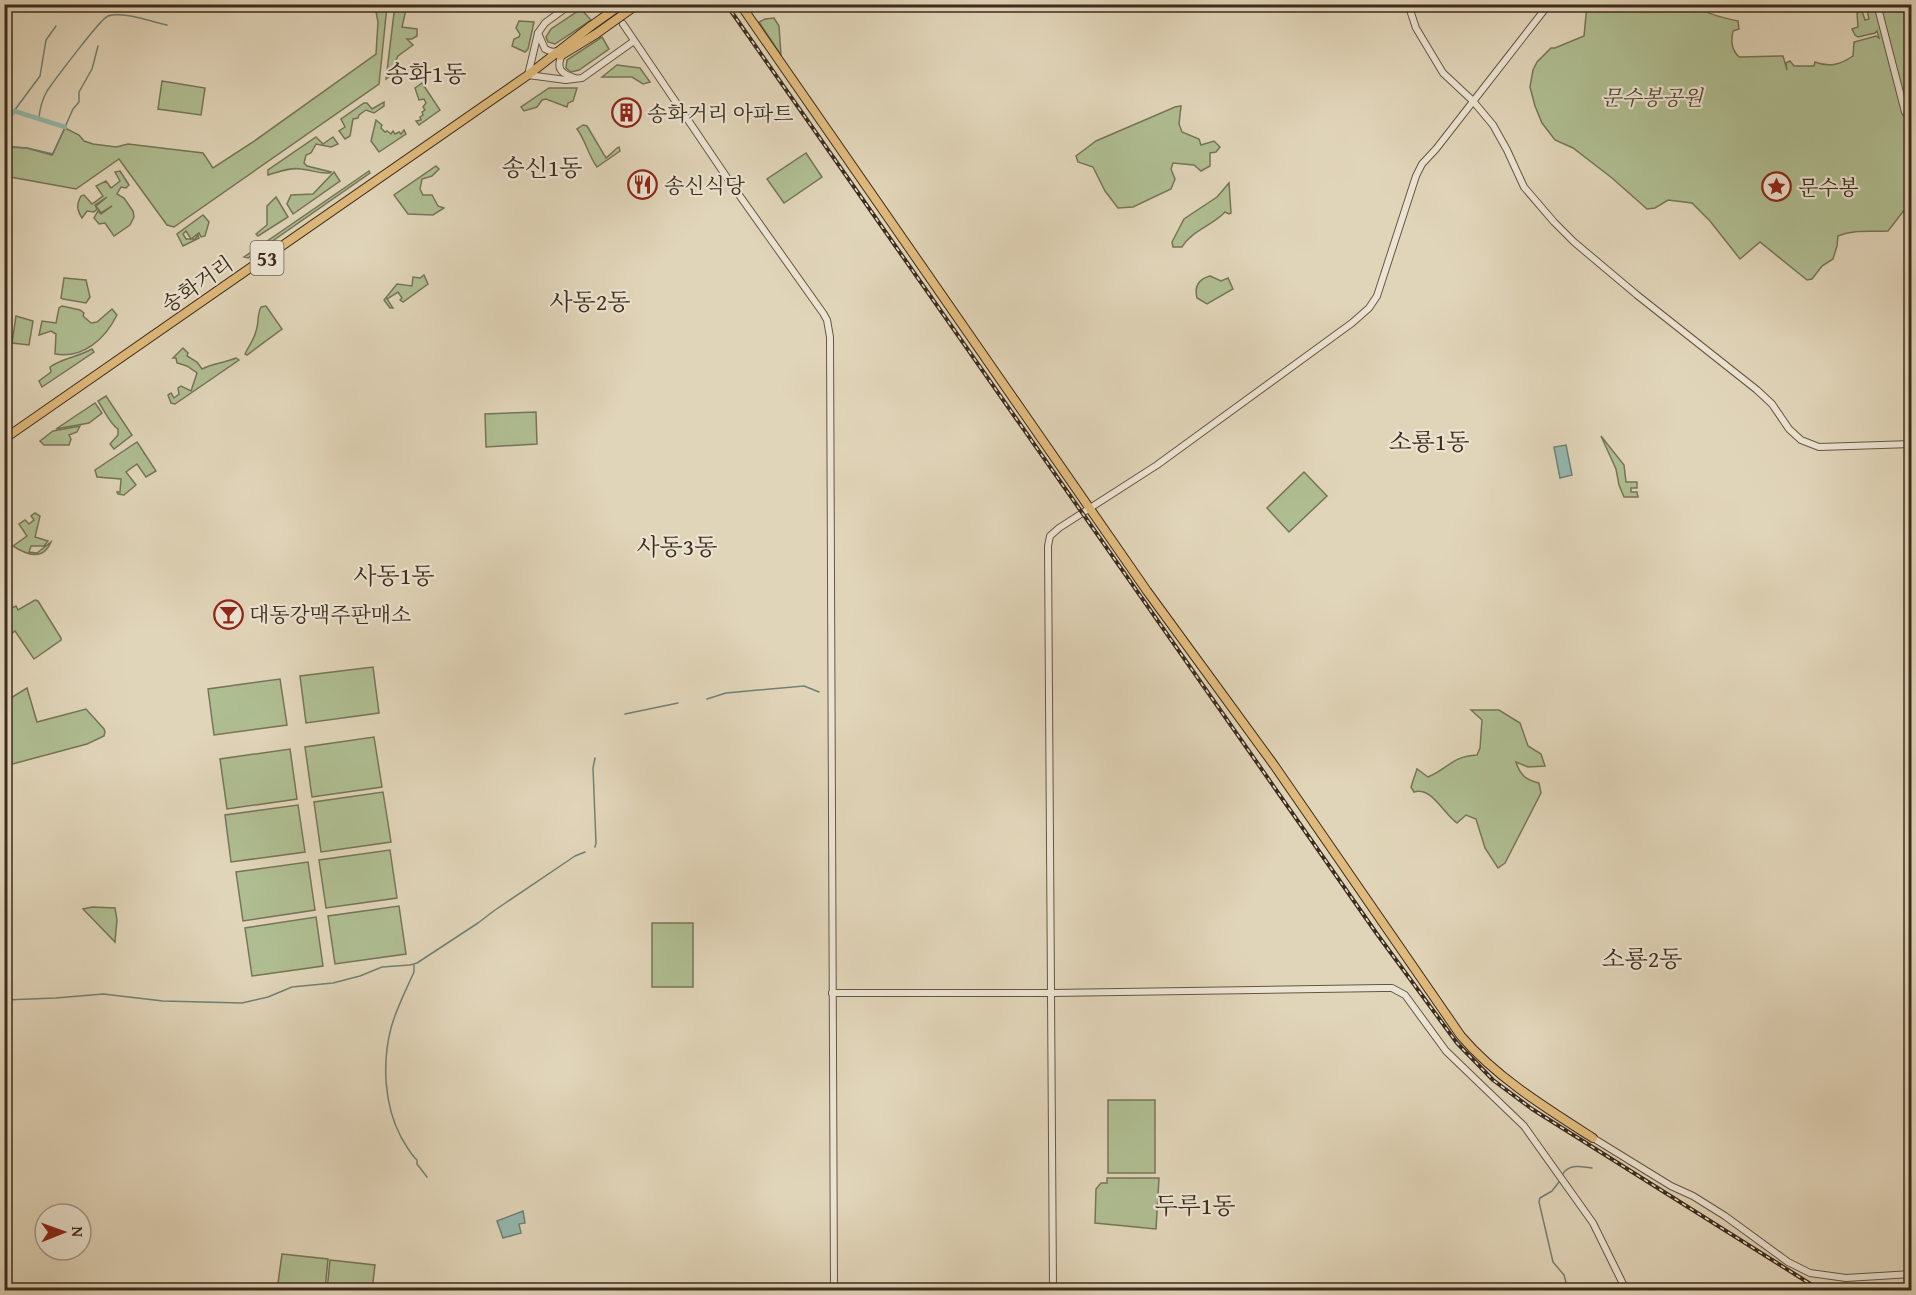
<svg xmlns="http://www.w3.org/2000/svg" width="1916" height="1295" viewBox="0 0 1916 1295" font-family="'Gentium Book Plus','Noto Serif KR',serif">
<rect width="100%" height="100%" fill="#e1d5b9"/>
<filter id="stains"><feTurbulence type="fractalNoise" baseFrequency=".00333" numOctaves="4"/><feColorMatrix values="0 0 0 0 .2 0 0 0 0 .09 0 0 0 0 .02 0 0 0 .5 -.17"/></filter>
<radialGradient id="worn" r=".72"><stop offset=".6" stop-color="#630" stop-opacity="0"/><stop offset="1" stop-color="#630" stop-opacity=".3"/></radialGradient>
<g fill="#afbe92" stroke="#767558" stroke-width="1.5">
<polygon points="395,5 407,5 402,27 417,29 417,36 412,39 407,39 413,45 398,56 396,60 400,67 399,70 386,79"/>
<path d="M1587 5H1693C1706 14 1723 18 1738 21L1739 29 1733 31C1731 41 1731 49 1739 57L1783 56 1787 70 1786 63 1790 61 1794 66H1814L1815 62C1830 68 1841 64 1853 56L1854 42 1876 36 1879 38 1877 31 1875 33 1858 37 1855 35 1852 29 1858 27 1857 13 1862 11 1865 20 1869 19 1867 10 1871 9 1870 5H1906L1912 27 1911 203 1905 209 1888 231C1871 232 1854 229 1838 236L1837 246 1833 259 1822 266 1812 279 1807 280 1760 242 1740 259 1710 221 1692 203 1668 200 1655 208 1647 209 1612 178 1573 148 1555 140 1542 123 1535 106 1530 87 1533 70 1537 62 1551 48H1555L1584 36Z"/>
<polygon points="387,6 379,84 174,227 167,225 119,159 76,189 5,176 5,147 27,148 52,155 65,128 79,135 84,141 93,144 116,147 128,144 203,153 213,168 253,142 376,54 378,22 376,12"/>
<polygon points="581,9 591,20 555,44 548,42 546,37 551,29"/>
<polygon points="774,18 779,26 781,55 759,22 765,19"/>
<polygon points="519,21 534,22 528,49 525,52 512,46 514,39 519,37 520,34 516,28"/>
<polygon points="602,37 609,49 579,70 571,72 566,68 567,60"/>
<polygon points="617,65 640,68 650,82 643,84 632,77 602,77"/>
<polygon points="162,81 205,88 201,115 158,109"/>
<polygon points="422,83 440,110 419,125 416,121 421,120 420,117 423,115 422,112 425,110 423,107 426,103 424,99 419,100 415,88"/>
<polygon points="549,88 577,88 573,101 568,103 567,107 546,99 542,100 537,107 524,111 521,107"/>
<polygon points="384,102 384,106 374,113 366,110 359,115 358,118 353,119 350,136 345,139 339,131 345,127 341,119 364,103 367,103 372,109"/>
<polygon points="1181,106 1179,124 1182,132 1199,139 1201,145 1214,141 1220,147 1216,152 1210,153 1210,166 1201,171 1194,165 1173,163 1171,169 1175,179 1171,189 1133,207 1118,208 1105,191 1093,167 1078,162 1076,156 1096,141 1175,107"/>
<polygon points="376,120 382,125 381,128 385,132 387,131 391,134 393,131 395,134 399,132 401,134 404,130 406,134 379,152 371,141"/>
<path d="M583 125 587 126 606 158 617 148 619 147 620 151 597 167C588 155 586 141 577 129Z"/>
<path d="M316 137 323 144 333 137 338 144 331 147 316 144 311 153 306 155 304 163 307 166 331 172 330 173C319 174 312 170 301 169 290 167 279 172 268 175V170Z"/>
<polygon points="806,153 822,177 784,203 767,179"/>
<polygon points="436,166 439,169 432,176 422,179 420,189 423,195 432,195 438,206 444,208 433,215 408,214 394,195"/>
<path d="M120 171 129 185 126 188 121 187 117 194 124 198 133 211 134 217 130 225 114 236 105 223 99 224 94 218 98 211 101 214 112 206 101 213 96 206 107 197 95 205 97 209 94 212 87 211 82 218C77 210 76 205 81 196L84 195 92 204 103 196 96 186 106 181 111 188 120 181 115 172Z"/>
<polygon points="369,171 370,173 248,258 244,257"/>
<polygon points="334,172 340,181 293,214 287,204 291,195 313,194"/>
<path d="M1229 183 1231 213 1229 214 1225 212C1212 226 1191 231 1182 247H1173L1172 242 1184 219 1217 197Z"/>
<polygon points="276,197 288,217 258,236 256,234 267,225 267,206"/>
<polygon points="203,215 209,222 205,236 201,237 199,233 191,239 186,231 183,234 186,239 195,239 198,235 199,238 183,246 177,234"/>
<polygon points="424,275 428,284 403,302 400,300 402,298 398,292 387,299 393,308 390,308 384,300 397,284 412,286 413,277 420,278"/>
<path d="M1210 276 1221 281 1228 278 1233 289 1207 304 1197 298C1194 286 1199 279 1210 276Z"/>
<polygon points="64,278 86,280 90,297 86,303 63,299 61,298"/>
<path d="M62 306 80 310 84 313 83 316 91 323 97 322 112 309 117 315C105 339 83 359 55 354L56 334 51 331 39 335 42 321 56 323 59 308Z"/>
<path d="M266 306 282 329 247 355 245 354C248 347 254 340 256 331 259 323 257 314 261 307Z"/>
<polygon points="16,316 33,321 29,345 12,343"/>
<path d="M183 348 188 353 187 356 197 362 202 369C213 363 224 363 236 358L239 360 175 404 171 403 168 395 171 393 174 398 179 394 178 388 181 386 191 391 197 373 187 366 177 363 176 358H173Z"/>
<path d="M92 349 94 352 42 387 39 381 51 372 50 367C62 358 78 357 92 349Z"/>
<path d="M106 396 132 435 114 449 110 444 118 435V429C110 424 104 410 98 401Z"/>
<polygon points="95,403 102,413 89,423 56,429"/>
<polygon points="536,412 537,444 486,447 485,414"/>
<polygon points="80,426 77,432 69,435 71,439 69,445 44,445 40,441 53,431"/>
<polygon points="1601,436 1624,465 1626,482 1637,482 1637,488 1631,488 1631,492 1637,492 1638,497 1624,497 1619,485 1616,469"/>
<polygon points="137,442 156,471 146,477 137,464 126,472 136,485 124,495 118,494 117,492 120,492 121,479 97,477 95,470"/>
<polygon points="1304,472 1327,496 1289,532 1267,508"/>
<path d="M35 513 40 516 35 537 48 541 44 546H31L29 552 37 553 51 542C43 561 27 555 13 546L27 536 19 524 25 520 29 524 34 520 31 516Z"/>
<polygon points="35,600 38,601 61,638 61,640 34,659 15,631 5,638 4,603 9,609 16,606 18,610"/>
<polygon points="373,667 379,713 306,723 300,676"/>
<polygon points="280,679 287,725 214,735 208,689"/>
<polygon points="5,688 11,698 27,688 37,722 86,709 104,729 105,732 104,736 87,744 5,766"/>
<path d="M1471 710H1499L1520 723 1528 746 1541 754 1545 766 1528 767 1516 762C1520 775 1526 780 1539 783L1541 793 1505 863 1498 868 1485 848 1476 819 1466 815 1457 823C1443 813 1431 786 1414 792L1411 787 1417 769 1428 777C1448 769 1452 756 1477 755L1480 748 1482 720Z"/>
<polygon points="374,737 382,787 312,797 305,747"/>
<polygon points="290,749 297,799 227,809 220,759"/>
<polygon points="383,792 391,842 321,852 314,802"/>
<polygon points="298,805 305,852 231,862 225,815"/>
<polygon points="390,850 397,898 326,908 319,860"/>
<polygon points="308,862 315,910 243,921 236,872"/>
<polygon points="399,906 406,954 335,964 328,916"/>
<polygon points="92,907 115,908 117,920 115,942 83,909"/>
<polygon points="316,917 323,966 252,976 245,928"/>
<rect x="652" y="923" width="41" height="64"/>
<rect x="1108" y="1100" width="47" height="73"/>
<polygon points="1107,1178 1159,1178 1156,1229 1095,1223 1096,1189 1101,1183 1107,1183"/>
<polygon points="282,1254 328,1259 325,1290 277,1290"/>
<polygon points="330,1260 375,1265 372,1290 327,1290"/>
</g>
<g fill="#94b9b0" stroke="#718175" stroke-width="1.5">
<polygon points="1566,445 1572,475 1560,478 1554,447"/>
<polygon points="523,1211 525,1223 519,1224 521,1233 503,1238 497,1221"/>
</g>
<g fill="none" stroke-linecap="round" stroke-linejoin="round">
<g stroke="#718175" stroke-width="1.5">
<polyline points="14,111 40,76 46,40 56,26"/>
<path d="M39 117C40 108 42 100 47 91 54 81 100 19 108 16 122 11 152 22 167 25"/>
<polyline points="4,146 27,148 53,154 73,109 79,102 79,92 92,69 98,46"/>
<polyline points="707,699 726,693 804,686 819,692"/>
<polyline points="625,714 678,703"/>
<polyline points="595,847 596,843 593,768 595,758"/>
<path d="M414 965V972C406 990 396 1009 391 1028 382 1063 384 1105 401 1137 406 1145 410 1154 417 1160V1164L427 1177"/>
<polyline points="4,1000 56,998 103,994 163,1001 242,1003 268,997 292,987 333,983 360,976 382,967 410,965 417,963 478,923 495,910 575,856 585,852"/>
<path d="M1563 1174C1568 1164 1582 1166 1592 1168"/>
<polyline points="1559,1182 1552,1191 1540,1198 1539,1202 1553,1262 1564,1275 1568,1290"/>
</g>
<polyline stroke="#94b9b0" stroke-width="4.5" points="4,125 14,111 65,127"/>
<defs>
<g id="minor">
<polyline points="571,4 545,23 538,33 528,75 566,80 582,78 634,41"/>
<polyline points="609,4 610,6"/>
<polyline points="1408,4 1416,28 1443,73 1473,101 1493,125 1507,150 1524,187 1554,222 1574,242 1637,295 1757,390 1772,404 1789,429 1801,440 1819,447 1912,444"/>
<polyline points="1877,4 1905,112"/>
<polyline points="623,24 732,185 823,313 827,320 830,337 834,1290"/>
<polyline points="538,33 545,49 552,52 558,51"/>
<path d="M562 55C555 69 562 74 575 78"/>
<polyline points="832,993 1052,993 1382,988 1392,988 1405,995 1446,1051 1524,1126 1593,1223 1626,1290"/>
<polyline points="1593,1138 1671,1186 1693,1196 1725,1216 1788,1262 1810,1273 1846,1278 1912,1274"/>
<polyline points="1053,1290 1048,546 1050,536 1059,528 1157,465 1352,323 1369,308 1377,296 1416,176 1422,164 1436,149 1549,4"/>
</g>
<g id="major">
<path d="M740 4 1147 591 1274 765 1461 1036C1497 1078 1546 1108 1593 1138"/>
<polyline points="560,56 596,34"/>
<polyline points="4,439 528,75 591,26"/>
</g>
</defs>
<use href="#minor" stroke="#665644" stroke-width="8"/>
<use href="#major" stroke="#3d2c1d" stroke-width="10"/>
<use href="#minor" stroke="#ece4d2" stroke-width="6"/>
<use href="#major" stroke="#e0ba7c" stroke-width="8"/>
<defs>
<polyline id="rail" points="726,4 1377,934 1457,1043 1493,1080 1532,1109 1820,1290"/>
</defs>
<use href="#rail" stroke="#3d2c1d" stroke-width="4"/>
<use href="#rail" stroke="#ece4d2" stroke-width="1.5" stroke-dasharray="4.5" stroke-linecap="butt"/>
<defs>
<g id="major-bridge">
<polyline points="591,26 622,4"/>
<polyline points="596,34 638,4"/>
</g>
</defs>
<use href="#major-bridge" stroke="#3d2c1d" stroke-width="10" stroke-linecap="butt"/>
<use href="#major-bridge" stroke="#e0ba7c" stroke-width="8"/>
</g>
<defs>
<symbol id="building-ring" viewBox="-11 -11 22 22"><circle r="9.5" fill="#ece4d2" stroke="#8f2418" stroke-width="1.5"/><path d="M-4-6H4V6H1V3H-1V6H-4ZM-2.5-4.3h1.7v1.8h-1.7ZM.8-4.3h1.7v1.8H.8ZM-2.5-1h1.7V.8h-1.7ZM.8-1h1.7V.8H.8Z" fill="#8f2418"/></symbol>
<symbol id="restaurant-ring" viewBox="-11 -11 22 22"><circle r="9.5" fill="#ece4d2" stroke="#8f2418" stroke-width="1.5"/><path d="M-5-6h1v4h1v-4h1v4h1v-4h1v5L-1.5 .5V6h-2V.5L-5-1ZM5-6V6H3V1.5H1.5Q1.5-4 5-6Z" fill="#8f2418"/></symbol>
<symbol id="sight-ring" viewBox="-11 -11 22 22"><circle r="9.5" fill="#ece4d2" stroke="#8f2418" stroke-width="1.5"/><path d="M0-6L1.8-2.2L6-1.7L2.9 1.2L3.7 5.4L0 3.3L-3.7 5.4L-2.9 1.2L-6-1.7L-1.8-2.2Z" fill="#8f2418"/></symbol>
<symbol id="bar-ring" viewBox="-11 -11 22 22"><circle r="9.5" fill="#ece4d2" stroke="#8f2418" stroke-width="1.5"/><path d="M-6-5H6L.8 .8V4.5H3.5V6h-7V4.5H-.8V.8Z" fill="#8f2418"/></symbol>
</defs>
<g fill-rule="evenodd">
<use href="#building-ring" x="610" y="96" width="33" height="33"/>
<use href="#restaurant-ring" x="626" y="168" width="33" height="33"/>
<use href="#sight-ring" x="1760" y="170" width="33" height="33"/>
<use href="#bar-ring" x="212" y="598" width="33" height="33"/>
</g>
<g text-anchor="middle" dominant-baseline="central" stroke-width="4.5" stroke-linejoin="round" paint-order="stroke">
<rect fill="#ece4d2" stroke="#726353" stroke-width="1.5" x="250.5" y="241" width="33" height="34" rx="4.5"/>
<g font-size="20" font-weight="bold" fill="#3d2c1d">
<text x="267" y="258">53</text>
</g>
<g font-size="21" font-style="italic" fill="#544934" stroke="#ece4d2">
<text x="1652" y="97">문수봉공원</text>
</g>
<g font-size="21" fill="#3d2c1d" stroke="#ece4d2" text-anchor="start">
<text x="647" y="113">송화거리 아파트</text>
<text x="664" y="185">송신식당</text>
<text x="1798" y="187">문수봉</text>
<text x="249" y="614">대동강맥주판매소</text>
</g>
<g font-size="21" fill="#3d2c1d" stroke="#ece4d2">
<text transform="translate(197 284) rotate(-35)">송화거리</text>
</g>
<g font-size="24" fill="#3d2c1d" stroke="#ece4d2">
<text x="426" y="73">송화1동</text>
<text x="542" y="167">송신1동</text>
<text x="590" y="301">사동2동</text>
<text x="1429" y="441">소룡1동</text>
<text x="677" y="546">사동3동</text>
<text x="394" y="575">사동1동</text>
<text x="1642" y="958">소룡2동</text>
<text x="1195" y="1205">두루1동</text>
</g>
</g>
<rect width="1916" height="1295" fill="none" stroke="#e1d5b9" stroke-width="24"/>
<rect x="6" y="6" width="1904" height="1283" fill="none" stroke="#3d2c1d" stroke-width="3"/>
<rect x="12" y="12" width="1892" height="1271" fill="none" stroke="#3d2c1d" stroke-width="1.5"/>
<g transform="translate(63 1232) rotate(89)"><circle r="28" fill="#ece4d2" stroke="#a69a8a" stroke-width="1.5"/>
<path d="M0-4.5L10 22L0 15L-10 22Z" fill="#8f2418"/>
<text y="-9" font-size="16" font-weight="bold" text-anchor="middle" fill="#3d2c1d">N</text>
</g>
<rect width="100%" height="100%" filter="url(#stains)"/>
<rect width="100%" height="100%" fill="url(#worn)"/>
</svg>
